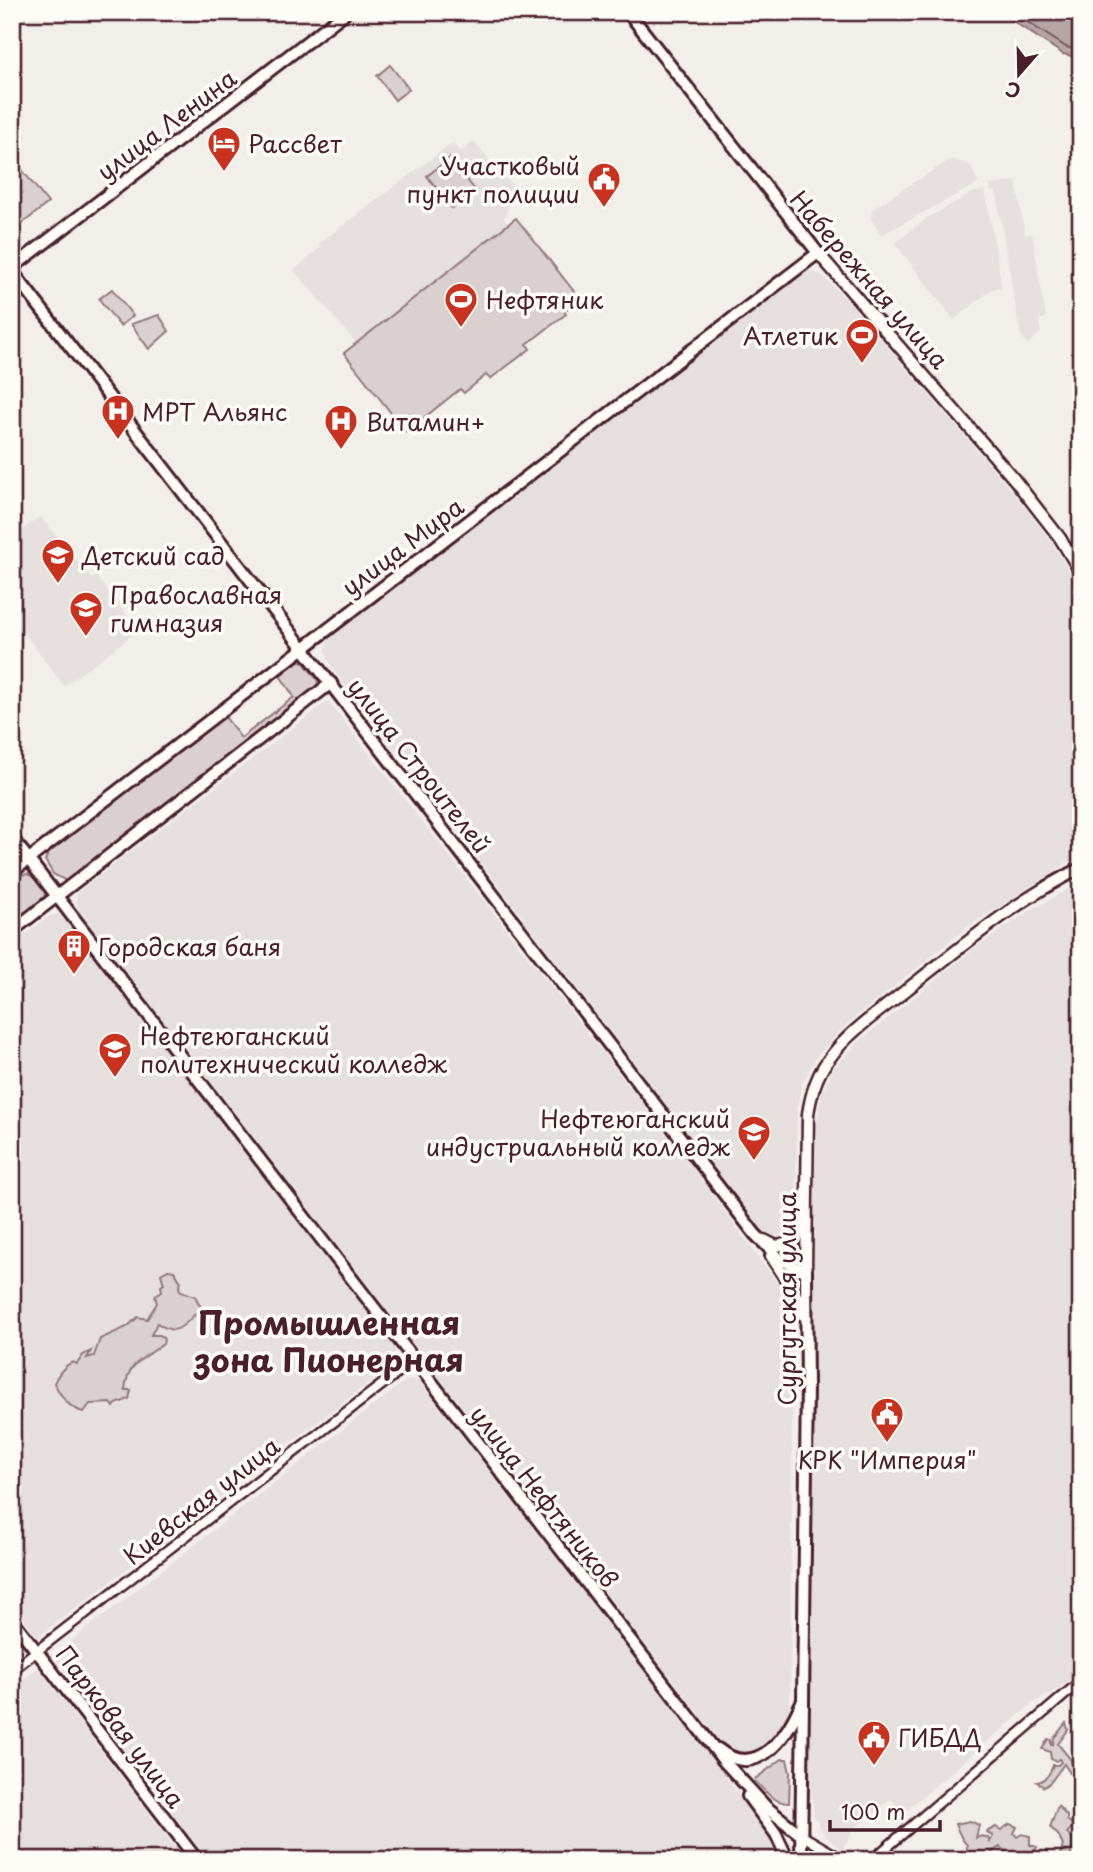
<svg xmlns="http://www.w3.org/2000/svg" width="1093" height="1872" viewBox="0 0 1093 1872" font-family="'Playpen Sans',sans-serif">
<rect width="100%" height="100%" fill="#f2efeb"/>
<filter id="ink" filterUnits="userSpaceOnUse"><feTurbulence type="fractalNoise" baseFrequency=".0143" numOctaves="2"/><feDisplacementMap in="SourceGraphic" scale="14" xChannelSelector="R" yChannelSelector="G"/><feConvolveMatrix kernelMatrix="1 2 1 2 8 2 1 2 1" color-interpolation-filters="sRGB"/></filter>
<g filter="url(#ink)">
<g fill="#e5dfdd">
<polygon points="474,142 515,188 504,219 508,224 356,343 294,270 320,248 318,244 452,143 460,152"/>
<polygon points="951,159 970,165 979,183 881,235 871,219 872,209"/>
<polygon points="1016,181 1025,235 1032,234 1046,318 1039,319 1041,332 1027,345 1020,333 996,191 991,192 990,185"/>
<polygon points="985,190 1002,287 992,289 954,320 895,243 927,218 974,192"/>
<polygon points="807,270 821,274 846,299 1018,498 1052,543 1073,578 1081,602 1081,857 1067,863 965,929 846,1025 817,1056 802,1084 797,1108 796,1211 790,1226 784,1235 775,1236 763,1231 332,668 325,651 331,633"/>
<polygon points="40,516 92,579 96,576 139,630 64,686 12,617 12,538"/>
<polygon points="328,701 692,1167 786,1295 793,1319 790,1711 779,1733 760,1749 746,1754 727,1750 77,908 76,900 78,892"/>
<polygon points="1081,882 1081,1670 1064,1685 1032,1704 903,1813 891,1799 855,1828 842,1850 824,1835 814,1815 810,1780 813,1298 816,1126 822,1093 834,1067 861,1040 979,945 1026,913"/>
<polygon points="58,914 65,919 394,1347 397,1356 393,1364 38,1637 12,1603 12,944 50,916"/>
<polygon points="412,1379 420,1382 776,1842 783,1860 208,1860 53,1655 405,1381"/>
<polygon points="38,1668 185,1860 12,1860 12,1688"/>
</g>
<g fill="#d9d0cf" stroke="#92787d" stroke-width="2">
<polygon points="390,65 409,89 395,100 377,76"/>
<polygon points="12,157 48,203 12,232"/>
<polygon points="450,158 475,190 452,208 427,176"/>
<polygon points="516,218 580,299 564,311 566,314 527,344 530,349 490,379 486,375 464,393 460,389 406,432 344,353"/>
<polygon points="112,289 133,316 120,326 99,299"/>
<polygon points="159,315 169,331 149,349 131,324"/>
<polygon points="299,660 304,663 318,680 317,686 311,693 73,879 66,881 53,874 45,860 52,848 221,718 226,718 241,738 294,697 279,674 293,662"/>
<path d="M28 874C38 879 48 890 44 901L12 926V880L21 875Z"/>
<path d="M168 1270 174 1271 181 1282 179 1288 181 1291 195 1296 200 1306 199 1311C182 1325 179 1338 157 1323L151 1335H160L164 1339 163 1344C144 1359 127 1362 125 1390H131L129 1399 116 1404 114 1407 111 1403 90 1404 84 1412C69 1409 61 1396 54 1383 57 1375 65 1365 73 1362L77 1364 83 1355 91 1351 87 1358 94 1356 100 1339 127 1327 138 1317 147 1319 157 1303 155 1296 162 1291 161 1286 164 1284 161 1274Z"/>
<path d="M1066 1723 1068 1730 1058 1744 1071 1760 1074 1771 1079 1773 1081 1778 1072 1776 1064 1764 1050 1783 1044 1787 1037 1782C1046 1781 1050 1774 1053 1765H1058L1061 1762 1059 1759 1056 1761 1051 1759 1050 1752 1042 1749 1048 1739 1051 1740V1745H1053L1054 1738Z"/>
<path d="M782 1759H787L790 1773 789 1803C774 1803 765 1791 755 1781V1779Z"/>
<path d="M1058 1806 1067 1816V1820L1074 1825 1067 1833C1073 1837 1076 1843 1074 1850L1070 1852 1072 1856H1065L1062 1860H1058L1063 1846 1059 1836 1050 1827Z"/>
<polygon points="970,1821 979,1825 976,1838 982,1836 988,1838 990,1842 993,1836 987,1833 988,1831 996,1827 1001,1830 1010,1824 1017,1827 1014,1833 1017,1837 1022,1834 1030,1836 1030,1845 1037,1847 1034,1852 1041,1859 1049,1860 1004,1860 1003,1856 1007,1853 1000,1847 992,1852 995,1860 983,1860 981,1857 972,1860 967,1851 967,1845 962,1839 955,1824"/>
</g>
<polygon fill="#b7a5a6" stroke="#8b6f75" stroke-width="2" points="999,12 1081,12 1081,58 1063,54"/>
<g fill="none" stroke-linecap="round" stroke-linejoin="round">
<polyline stroke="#76555c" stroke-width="2" points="1012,12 1066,47 1081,50"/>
<defs>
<g id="minor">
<polyline points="12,1670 414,1360"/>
<polyline points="801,1835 844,1860"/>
<polyline points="872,1860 1081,1681"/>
</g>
<g id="tertiary">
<polyline points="818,253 1014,479 1060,538 1081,573"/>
<polyline points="764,1240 776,1246 791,1243 800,1232 803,1221"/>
<path d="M806 1272 808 1114C811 1094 816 1075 829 1059 848 1032 879 1012 905 991 961 947 1016 900 1081 868"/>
</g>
<g id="secondary">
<polyline points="12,268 346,12"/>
<polyline points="12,271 755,1234 780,1259 806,1272 807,1386 801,1860"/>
<polyline points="12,838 723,1760 766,1807 801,1835"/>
<polyline points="12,872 818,253 628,12"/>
<polyline points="12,931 331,683"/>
<polyline points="771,1256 795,1293 803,1315"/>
<polyline points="12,1619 197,1860"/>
<path d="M718 1749C757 1781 787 1736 801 1704"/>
<polyline points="748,1796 776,1834 788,1860"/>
</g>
</defs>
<use href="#minor" stroke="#4a1f2b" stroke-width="13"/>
<use href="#tertiary" stroke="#4a1f2b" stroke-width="15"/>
<use href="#secondary" stroke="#4a1f2b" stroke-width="16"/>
<use href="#minor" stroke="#fdfcf7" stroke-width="8"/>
<use href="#tertiary" stroke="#fdfcf7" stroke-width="10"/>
<use href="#secondary" stroke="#fdfcf7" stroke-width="10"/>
</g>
</g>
<defs>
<symbol id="hotel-pin" viewBox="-11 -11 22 30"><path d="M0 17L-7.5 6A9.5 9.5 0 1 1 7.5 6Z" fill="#c8321e" stroke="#fdfcf7"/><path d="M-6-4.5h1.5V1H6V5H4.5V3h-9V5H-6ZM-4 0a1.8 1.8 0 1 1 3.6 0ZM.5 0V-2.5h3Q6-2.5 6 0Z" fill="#fff"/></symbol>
<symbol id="civic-pin" viewBox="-11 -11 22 30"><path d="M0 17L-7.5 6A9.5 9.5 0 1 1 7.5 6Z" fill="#c8321e" stroke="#fdfcf7"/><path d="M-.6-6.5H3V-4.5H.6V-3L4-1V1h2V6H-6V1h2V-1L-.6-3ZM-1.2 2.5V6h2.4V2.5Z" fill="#fff"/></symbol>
<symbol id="stadium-pin" viewBox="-11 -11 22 30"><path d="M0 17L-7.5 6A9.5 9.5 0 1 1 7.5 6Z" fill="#c8321e" stroke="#fdfcf7"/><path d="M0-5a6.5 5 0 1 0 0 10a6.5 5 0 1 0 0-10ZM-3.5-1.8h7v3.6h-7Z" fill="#fff"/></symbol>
<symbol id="hospital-pin" viewBox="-11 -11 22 30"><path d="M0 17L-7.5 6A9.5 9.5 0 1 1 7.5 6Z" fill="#c8321e" stroke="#fdfcf7"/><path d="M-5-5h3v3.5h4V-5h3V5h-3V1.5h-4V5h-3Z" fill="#fff"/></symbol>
<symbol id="school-pin" viewBox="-11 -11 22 30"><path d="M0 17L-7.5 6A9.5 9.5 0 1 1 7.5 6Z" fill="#c8321e" stroke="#fdfcf7"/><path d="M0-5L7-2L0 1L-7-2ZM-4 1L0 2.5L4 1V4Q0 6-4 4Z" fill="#fff"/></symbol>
<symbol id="building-pin" viewBox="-11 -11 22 30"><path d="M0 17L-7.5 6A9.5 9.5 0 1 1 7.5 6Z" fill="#c8321e" stroke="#fdfcf7"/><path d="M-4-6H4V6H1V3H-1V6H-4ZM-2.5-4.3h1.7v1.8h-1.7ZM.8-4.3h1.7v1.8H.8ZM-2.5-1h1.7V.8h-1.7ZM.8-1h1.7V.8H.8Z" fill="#fff"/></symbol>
<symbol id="university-pin" viewBox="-11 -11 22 30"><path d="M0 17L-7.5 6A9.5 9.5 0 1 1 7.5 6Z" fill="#c8321e" stroke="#fdfcf7"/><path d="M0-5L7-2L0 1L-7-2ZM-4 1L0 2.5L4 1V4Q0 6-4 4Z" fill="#fff"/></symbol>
</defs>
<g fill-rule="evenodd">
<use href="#hotel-pin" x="205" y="124" width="38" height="52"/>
<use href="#civic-pin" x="585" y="160" width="38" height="52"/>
<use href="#stadium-pin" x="442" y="280" width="38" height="52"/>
<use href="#stadium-pin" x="843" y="316" width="38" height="52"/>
<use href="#hospital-pin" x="99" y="392" width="38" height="52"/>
<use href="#hospital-pin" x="322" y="402" width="38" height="52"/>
<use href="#school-pin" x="39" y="536" width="38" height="52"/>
<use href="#school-pin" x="67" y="589" width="38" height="52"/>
<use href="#building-pin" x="55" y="927" width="38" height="52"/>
<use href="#university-pin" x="96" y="1030" width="38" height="52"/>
<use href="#university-pin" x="735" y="1113" width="38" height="52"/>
<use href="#civic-pin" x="868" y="1395" width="38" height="52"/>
<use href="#civic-pin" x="855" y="1718" width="38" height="52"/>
</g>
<g text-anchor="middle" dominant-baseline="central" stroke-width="7" stroke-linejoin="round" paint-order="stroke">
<g font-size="24" fill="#4a1f2b" stroke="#fdfcf7">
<text transform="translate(166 124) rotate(-37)">улица Ленина</text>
<text transform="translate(870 279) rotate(49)">Набережная улица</text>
<text transform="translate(402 546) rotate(-37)">улица Мира</text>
<text transform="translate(420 765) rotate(52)">улица Строителей</text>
<text transform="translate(786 1299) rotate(-90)">Сургутская улица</text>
<text transform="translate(545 1496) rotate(52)">улица Нефтяников</text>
<text transform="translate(201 1500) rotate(-38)">Киевская улица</text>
<text transform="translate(121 1726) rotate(53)">Парковая улица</text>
</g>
<g font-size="24" fill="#4a1f2b" stroke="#fdfcf7" text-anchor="start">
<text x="248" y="143">Рассвет</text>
<text x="580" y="165" text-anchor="end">Участковый<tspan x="580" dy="28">пункт полиции</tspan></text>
<text x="486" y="299">Нефтяник</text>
<text x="838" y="335" text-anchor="end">Атлетик</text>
<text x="142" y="411">МРТ Альянс</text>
<text x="366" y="421">Витамин+</text>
<text x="82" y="555">Детский сад</text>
<text x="110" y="594">Православная<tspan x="110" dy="28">гимназия</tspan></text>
<text x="98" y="946">Городская баня</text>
<text x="140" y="1035">Нефтеюганский<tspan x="140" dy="28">политехнический колледж</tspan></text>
<text x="730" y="1118" text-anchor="end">Нефтеюганский<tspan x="730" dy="28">индустриальный колледж</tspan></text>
<text x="887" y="1459" text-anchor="middle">КРК "Империя"</text>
<text x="898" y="1737">ГИБДД</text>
</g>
<g font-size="32" font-weight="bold" fill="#4a1f2b" stroke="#fdfcf7">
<text x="329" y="1322">Промышленная<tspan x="329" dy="37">зона Пионерная</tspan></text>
</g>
</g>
<rect width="1093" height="1872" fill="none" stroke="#fdfcf7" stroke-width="42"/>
<rect x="21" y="21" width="1051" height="1830" fill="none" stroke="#4a1f2b" stroke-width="2.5" filter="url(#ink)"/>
<g transform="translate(1019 74) rotate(200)" stroke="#fdfcf7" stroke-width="5" paint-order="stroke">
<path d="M0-5L12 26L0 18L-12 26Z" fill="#4a1f2b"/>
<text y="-10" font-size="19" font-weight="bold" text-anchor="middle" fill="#4a1f2b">С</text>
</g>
<path d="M830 1820v10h110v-10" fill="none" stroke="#4a1f2b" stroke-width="3.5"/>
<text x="841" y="1820" font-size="21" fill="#4a1f2b" stroke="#fdfcf7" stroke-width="5" paint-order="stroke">100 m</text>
</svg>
